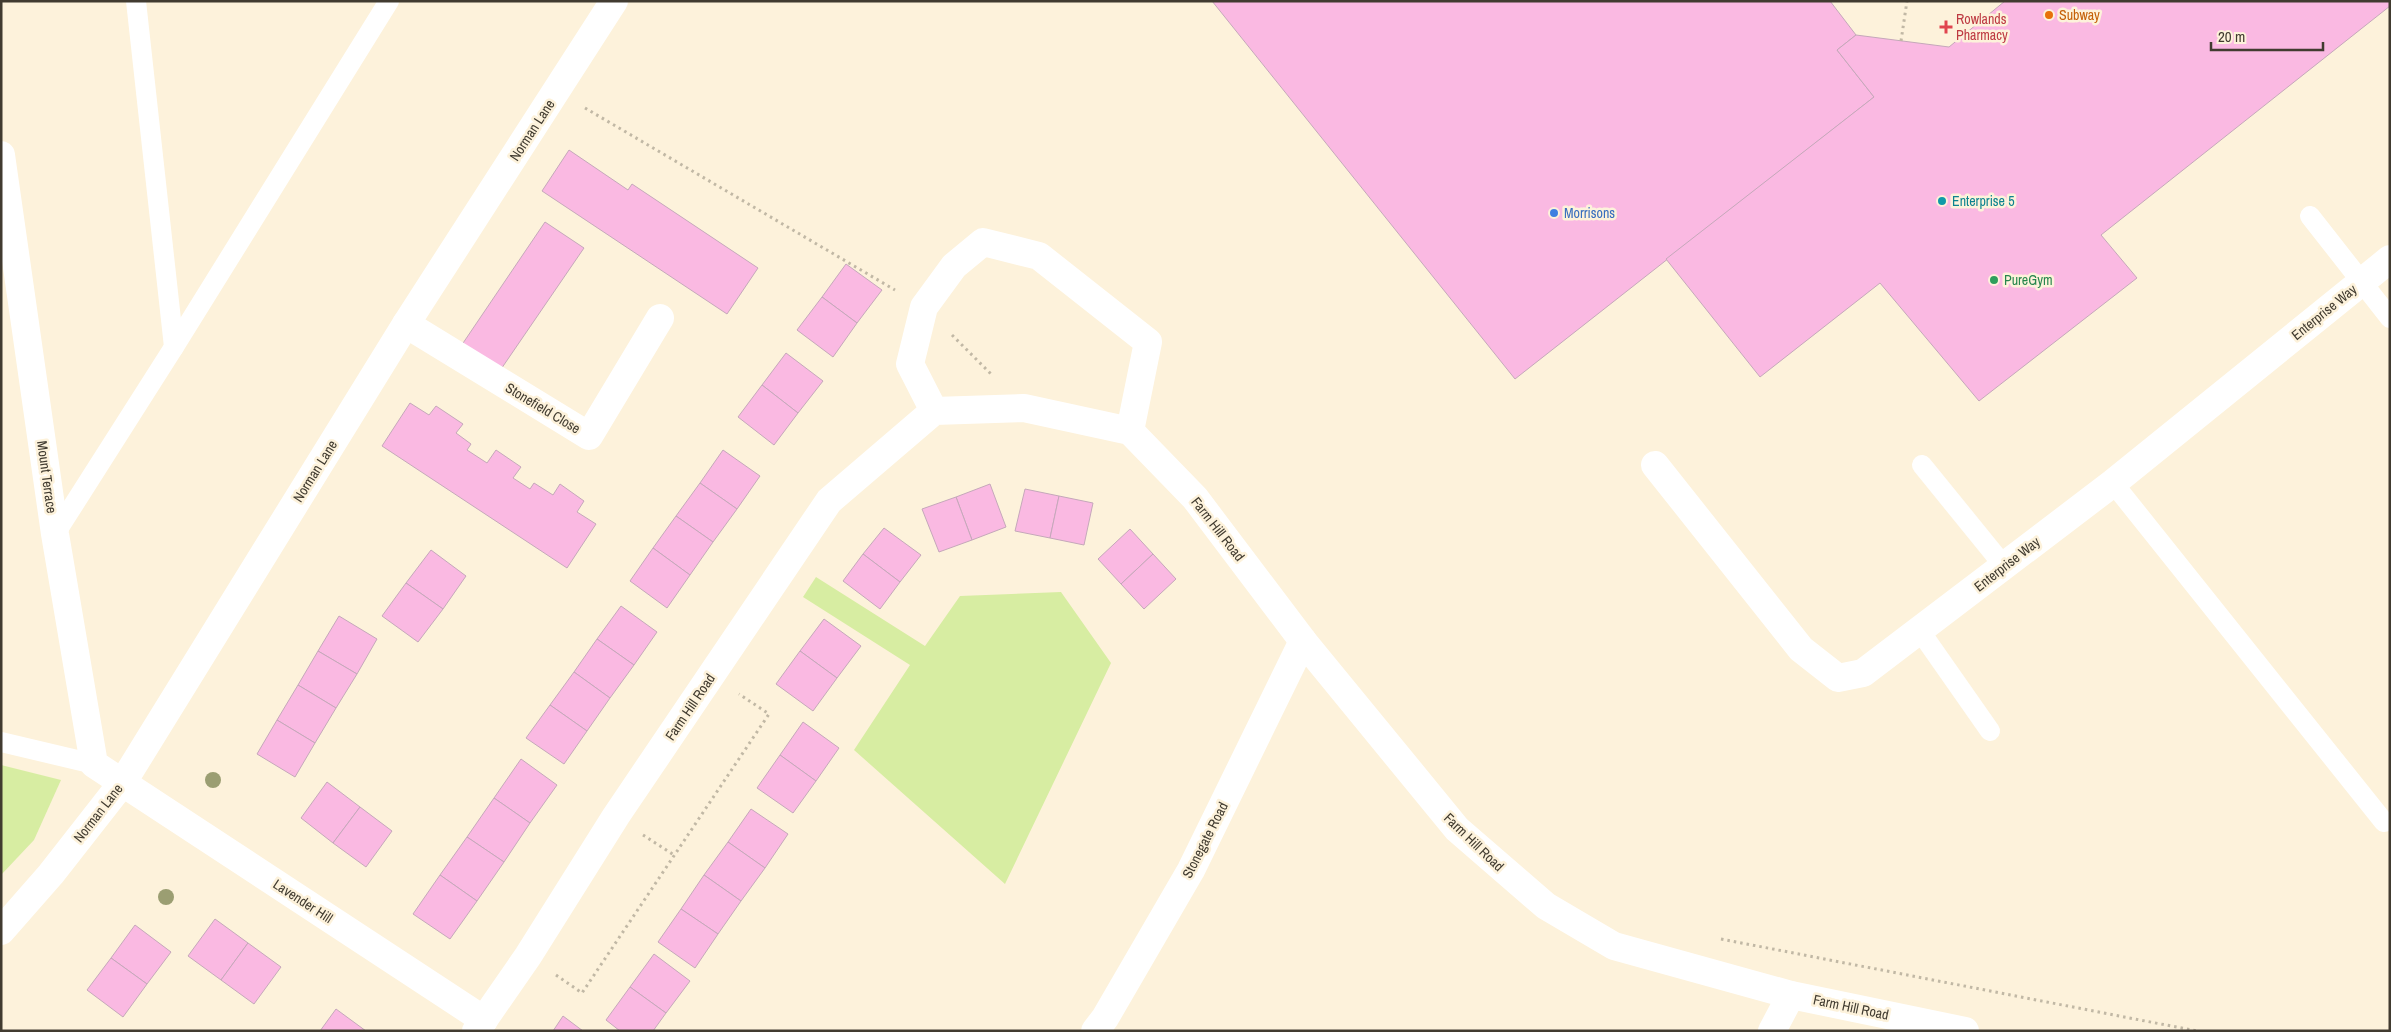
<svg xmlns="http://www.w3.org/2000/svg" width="2391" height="1032" viewBox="0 0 2391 1032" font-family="'Archivo Narrow',sans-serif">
<rect width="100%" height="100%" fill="#fdf2db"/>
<g fill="#d7eda2">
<polygon points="816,577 925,646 960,596 1061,592 1111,663 1005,884 854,750 910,665 803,597"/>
<polygon points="1,765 61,780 34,840 1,875"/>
</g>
<g fill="#fab9e2" stroke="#c5a8ba">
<polygon points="1212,1 1830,1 1856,35 1837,50 1874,97 1515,379"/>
<polygon points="2005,1 2390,1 2390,6 2101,235 2137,278 1979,401 1880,283 1760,377 1666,259 1874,97 1837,50 1856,35 1949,47"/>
<polygon points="569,150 628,190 632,184 758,268 727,314 542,191"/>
<polygon points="545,222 584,248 497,375 459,349"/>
<polygon points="846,264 882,290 857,323 822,297"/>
<polygon points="822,297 857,323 833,357 797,330"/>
<polygon points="786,353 823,381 798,413 762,385"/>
<polygon points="762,385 798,413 774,445 738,417"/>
<polygon points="410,403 429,415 436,406 463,424 456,433 471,444 467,450 487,463 496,450 521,467 513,478 530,489 534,483 553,495 560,484 584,501 577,512 596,524 567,568 382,446"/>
<polygon points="723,450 760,476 737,509 700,483"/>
<polygon points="700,483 737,509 713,542 676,516"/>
<polygon points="990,484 1006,527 972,540 956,497"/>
<polygon points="1025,489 1059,496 1050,538 1015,531"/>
<polygon points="1059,496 1093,503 1084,545 1050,538"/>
<polygon points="956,497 972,540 939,552 922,509"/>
<polygon points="676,516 713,542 690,575 653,548"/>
<polygon points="884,528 921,555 900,582 863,554"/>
<polygon points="1130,529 1153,554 1121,584 1098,559"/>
<polygon points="653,548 690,575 667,608 630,581"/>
<polygon points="431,550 466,576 443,609 406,583"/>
<polygon points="863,554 900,582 880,609 843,581"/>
<polygon points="1153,554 1176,579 1144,609 1121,584"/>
<polygon points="406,583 443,609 418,642 382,616"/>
<polygon points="621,606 657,632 634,665 597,639"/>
<polygon points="339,616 377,639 357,674 318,651"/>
<polygon points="824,619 861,646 837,678 800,651"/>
<polygon points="597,639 634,665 610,698 574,672"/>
<polygon points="318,651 357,674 336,708 298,685"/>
<polygon points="800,651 837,678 813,711 776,684"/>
<polygon points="574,672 610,698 587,731 550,705"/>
<polygon points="298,685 336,708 315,743 277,720"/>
<polygon points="550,705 587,731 564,764 526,738"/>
<polygon points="277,720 315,743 295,777 257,754"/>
<polygon points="803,722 839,748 816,781 780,755"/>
<polygon points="780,755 816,781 793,813 757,788"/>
<polygon points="521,759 557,785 530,823 494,798"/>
<polygon points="327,782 360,807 333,843 301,818"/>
<polygon points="494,798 530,823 504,862 467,837"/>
<polygon points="360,807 392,831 366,867 333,843"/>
<polygon points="751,809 788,834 765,868 728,842"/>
<polygon points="467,837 504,862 477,901 440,875"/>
<polygon points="728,842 765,868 741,901 704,875"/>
<polygon points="440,875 477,901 450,939 413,914"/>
<polygon points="704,875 741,901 718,934 681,909"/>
<polygon points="681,909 718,934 695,968 658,942"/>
<polygon points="215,919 248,943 221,980 188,956"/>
<polygon points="135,925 171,952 147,984 111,958"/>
<polygon points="248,943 281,967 254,1004 221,980"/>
<polygon points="654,954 690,981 666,1013 630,987"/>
<polygon points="111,958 147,984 123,1017 87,990"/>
<polygon points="630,987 666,1013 653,1031 620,1031 606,1020"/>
<polygon points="336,1009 366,1031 320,1031"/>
<polygon points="563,1016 583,1031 553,1031"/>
</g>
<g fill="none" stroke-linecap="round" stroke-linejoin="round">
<g stroke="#c1b8a5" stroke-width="3" stroke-dasharray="2.5 4" stroke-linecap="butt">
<polyline points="1901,41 1907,1"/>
<polyline points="585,108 895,290"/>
<polyline points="952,335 992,375"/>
<polyline points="643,835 674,855"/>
<polyline points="1721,939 2197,1031"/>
<polyline points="556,975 582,993 769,714 739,694"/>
</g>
<g stroke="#fff" stroke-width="20">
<polyline points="136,1 174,347"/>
<polyline points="2310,216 2390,318"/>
<polyline points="1922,465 2004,566"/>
<polyline points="2113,483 2384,822"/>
<polyline points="55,534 174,347 389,1"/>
<polyline points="1920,631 1990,731"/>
<polyline points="1,742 94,764"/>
</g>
<g stroke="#fff" stroke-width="28">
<polyline points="1,155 55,534 94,764 484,1020"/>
<polyline points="406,324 589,436 660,318"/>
<polyline points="934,411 910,364 924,307 954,266 983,242 1039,256 1148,342 1130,431"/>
<polyline points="1655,465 1801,649 1838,678 1863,673 2113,483 2390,259"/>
<polyline points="476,1031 528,956 616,816 829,501 934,411 1024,408 1130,431 1195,498 1303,641 1457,829 1546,906 1614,946 1791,995 1965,1031"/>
<polyline points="1095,1031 1105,1018 1191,870 1303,641"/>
<polyline points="1772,1031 1791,995"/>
</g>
<polyline stroke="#fff" stroke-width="28" points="1,931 51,874 123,782 406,324 614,1"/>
</g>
<g fill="#9b9e72">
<circle cx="213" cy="780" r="8"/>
<circle cx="166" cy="897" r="8"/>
</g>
<circle fill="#e8710a" stroke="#fdf2db" stroke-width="2" cx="2049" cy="15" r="5"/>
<path fill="#e0444e" stroke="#fdf2db" stroke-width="2" d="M1943.5 19.5h5v5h5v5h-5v5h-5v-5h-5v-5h5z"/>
<circle fill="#0f9aa8" stroke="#fdf2db" stroke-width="2" cx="1942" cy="201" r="5"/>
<circle fill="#3f7fe0" stroke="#fdf2db" stroke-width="2" cx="1554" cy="213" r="5"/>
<circle fill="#2e9e5b" stroke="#fdf2db" stroke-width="2" cx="1994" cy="280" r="5"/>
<g text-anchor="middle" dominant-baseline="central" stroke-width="5" stroke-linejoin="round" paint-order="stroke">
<g font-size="14" fill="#c56008" stroke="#fdf2db" text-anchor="start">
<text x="2059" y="15">Subway</text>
</g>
<g font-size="14" fill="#be3a42" stroke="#fdf2db" text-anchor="start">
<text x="1956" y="19">Rowlands<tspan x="1956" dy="16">Pharmacy</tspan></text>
</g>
<g font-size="14" fill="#413b30" stroke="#fdf2db">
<text transform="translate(532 130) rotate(-57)">Norman Lane</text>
<text transform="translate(2324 312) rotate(-39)">Enterprise Way</text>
<text transform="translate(543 408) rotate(31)">Stonefield Close</text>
<text transform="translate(315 471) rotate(-58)">Norman Lane</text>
<text transform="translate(47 477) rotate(82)">Mount Terrace</text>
<text transform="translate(1218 529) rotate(52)">Farm Hill Road</text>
<text transform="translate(2007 564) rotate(-38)">Enterprise Way</text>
<text transform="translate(690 707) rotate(-56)">Farm Hill Road</text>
<text transform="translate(98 813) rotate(-52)">Norman Lane</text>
<text transform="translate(1205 840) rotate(-63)">Stonegate Road</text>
<text transform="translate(1474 842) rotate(44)">Farm Hill Road</text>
<text transform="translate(303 901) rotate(33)">Lavender Hill</text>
<text transform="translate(1851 1007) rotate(12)">Farm Hill Road</text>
</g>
<g font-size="14" fill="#0d838f" stroke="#fdf2db" text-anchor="start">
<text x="1952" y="201">Enterprise 5</text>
</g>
<g font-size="14" fill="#366cbe" stroke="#fdf2db" text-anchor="start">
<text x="1564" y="213">Morrisons</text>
</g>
<g font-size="14" fill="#27864d" stroke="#fdf2db" text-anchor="start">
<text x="2004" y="280">PureGym</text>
</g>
</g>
<rect width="2391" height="1032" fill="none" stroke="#413b30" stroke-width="5"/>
<path d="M2211 42v8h112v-8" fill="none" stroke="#413b30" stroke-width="2.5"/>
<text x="2218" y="42" font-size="15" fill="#413b30" stroke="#fdf2db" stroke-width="4" paint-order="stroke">20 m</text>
</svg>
